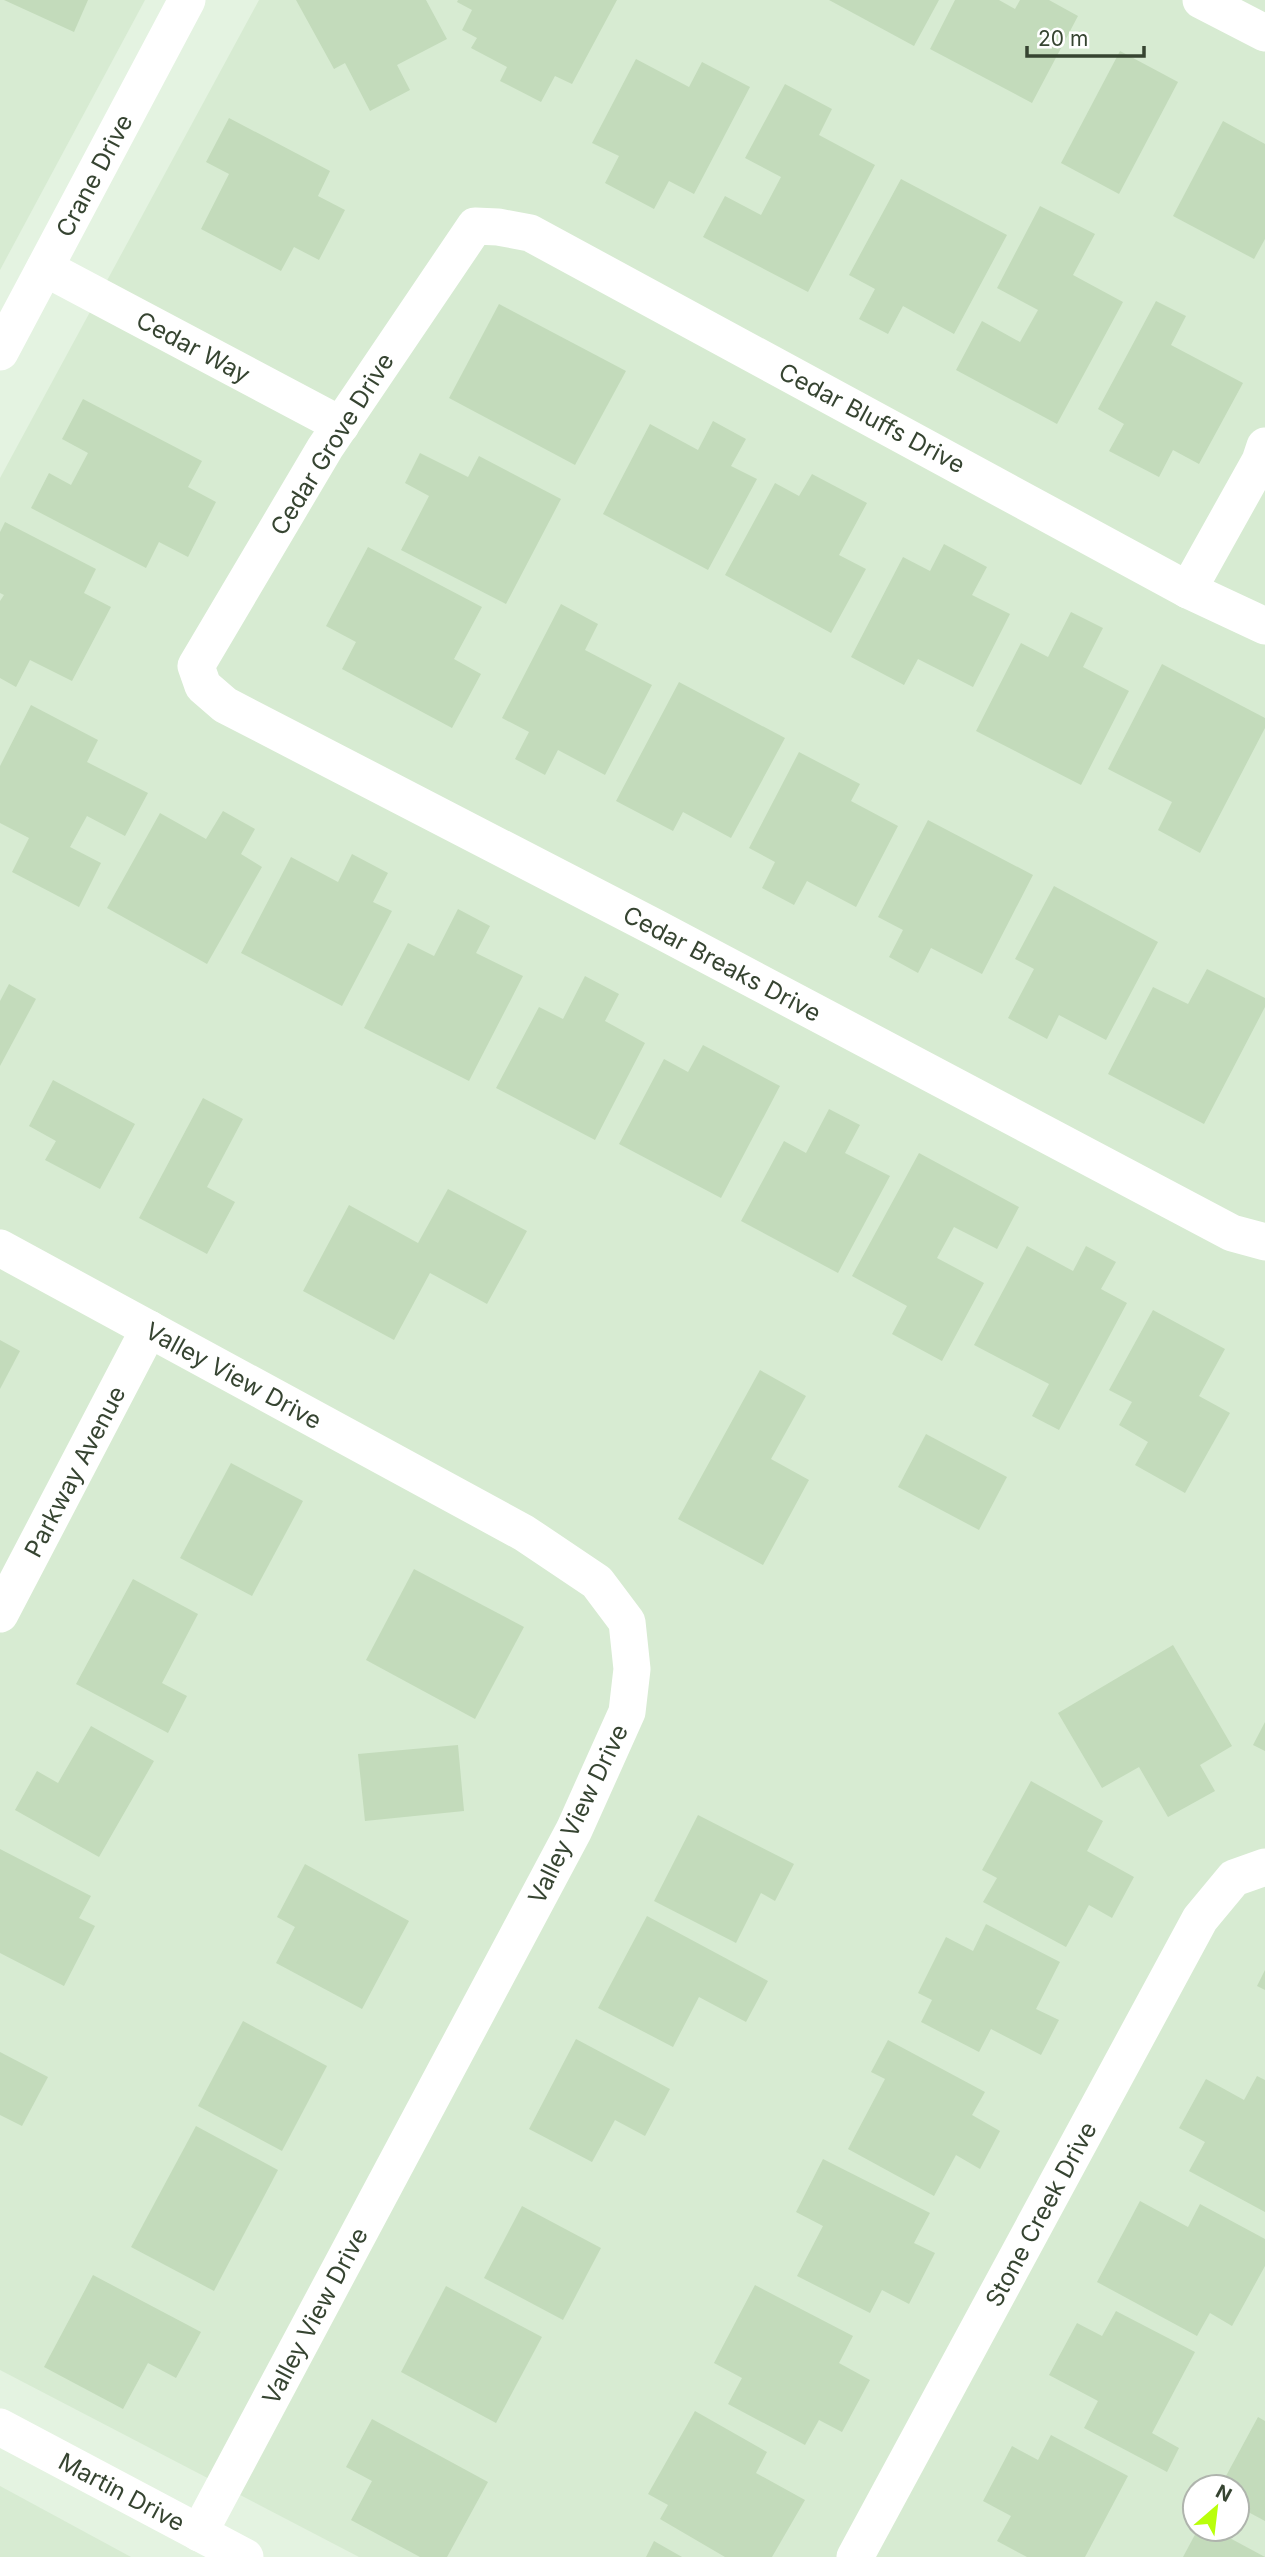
<svg xmlns="http://www.w3.org/2000/svg" width="1265" height="2557" viewBox="0 0 1265 2557" font-family="Inter,sans-serif">
<rect width="100%" height="100%" fill="#e4f3e1"/>
<g fill="#d7ebd2" fill-rule="evenodd">
<polygon points="0,0 145,0 0,270"/>
<path d="M259 0H1265V2557H359L0 2370V478ZM1195 2487H1237V2529H1195Z"/>
<polygon points="0,2486 131,2557 0,2557"/>
</g>
<g fill="#c3dbbb">
<polygon points="4,0 88,0 74,32"/>
<polygon points="296,0 426,0 447,39 397,65 410,90 370,111 345,63 334,69"/>
<polygon points="458,0 617,0 572,84 555,76 541,102 500,81 507,67 471,48 477,38 462,30 472,10 457,2"/>
<polygon points="829,0 939,0 914,46"/>
<polygon points="955,0 999,0 1015,9 1020,0 1049,0 1078,16 1032,103 930,49"/>
<polygon points="1120,51 1178,82 1119,194 1061,163"/>
<polygon points="636,59 689,87 702,62 750,87 694,194 669,181 654,209 605,183 619,156 592,143"/>
<polygon points="785,84 832,109 819,135 875,165 808,292 703,237 725,196 761,215 781,177 745,158"/>
<polygon points="229,118 330,171 318,196 345,210 319,260 294,247 281,271 201,229 229,174 206,162"/>
<polygon points="1223,121 1265,144 1265,239 1254,259 1173,216"/>
<polygon points="901,179 1007,235 954,334 903,306 888,334 859,319 875,289 849,275"/>
<polygon points="1040,206 1095,234 1073,275 1123,302 1057,424 956,370 982,321 1020,342 1038,310 997,288"/>
<polygon points="1156,301 1186,316 1171,345 1243,383 1199,464 1173,450 1159,477 1109,451 1124,424 1098,409"/>
<polygon points="499,304 626,371 575,465 449,398"/>
<polygon points="83,399 202,461 188,487 216,502 188,557 159,542 146,568 31,508 49,473 71,485 88,453 62,439"/>
<polygon points="713,421 746,439 731,466 757,479 708,570 603,514 650,424 698,450"/>
<polygon points="420,453 468,477 479,456 561,499 506,604 401,550 429,496 405,483"/>
<polygon points="812,474 867,503 839,555 866,569 831,633 725,575 775,483 799,496"/>
<polygon points="5,522 96,569 84,593 111,607 72,681 30,660 16,687 0,678 0,601 4,595 0,593 0,532"/>
<polygon points="944,544 987,567 972,595 1010,614 973,687 918,659 904,685 851,657 903,557 930,571"/>
<polygon points="368,547 482,607 454,659 481,674 452,728 342,669 356,642 326,626"/>
<polygon points="561,604 598,624 585,650 652,685 605,775 558,750 545,775 515,759 529,732 502,718"/>
<polygon points="1071,612 1103,628 1083,667 1129,691 1081,785 976,731 1021,643 1048,657"/>
<polygon points="1162,664 1265,718 1265,728 1200,853 1158,830 1172,802 1108,769"/>
<polygon points="679,682 785,738 731,838 683,812 673,831 616,801"/>
<polygon points="31,705 98,740 87,762 148,793 125,836 87,816 70,847 101,863 79,907 12,872 29,838 0,823 0,766"/>
<polygon points="799,752 860,784 851,801 898,826 856,907 807,881 794,905 762,888 775,862 749,848"/>
<polygon points="223,811 255,829 241,854 262,867 207,964 107,908 160,813 206,839"/>
<polygon points="928,820 1033,875 982,974 931,948 918,973 889,957 903,930 878,917"/>
<polygon points="352,854 388,873 373,902 392,911 342,1006 241,953 291,857 338,882"/>
<polygon points="1054,886 1158,942 1106,1040 1059,1015 1047,1039 1008,1018 1034,969 1015,959"/>
<polygon points="458,909 490,926 476,953 523,976 469,1081 364,1028 408,943 434,956"/>
<polygon points="1207,969 1265,998 1265,1007 1204,1124 1108,1074 1153,987 1188,1004"/>
<polygon points="585,976 619,994 605,1021 645,1043 595,1140 496,1088 539,1007 563,1019"/>
<polygon points="9,984 36,999 0,1066 0,1001"/>
<polygon points="703,1045 780,1086 721,1198 619,1144 664,1059 688,1072"/>
<polygon points="53,1080 135,1124 100,1189 45,1160 56,1141 29,1126"/>
<polygon points="203,1098 243,1119 207,1187 235,1202 207,1254 139,1218"/>
<polygon points="829,1109 860,1125 845,1153 890,1176 838,1273 741,1221 784,1141 806,1153"/>
<polygon points="919,1153 1019,1207 997,1249 954,1227 937,1258 984,1283 942,1361 892,1334 907,1306 852,1276"/>
<polygon points="448,1189 527,1231 487,1304 430,1273 394,1340 303,1291 349,1205 418,1243"/>
<polygon points="1027,1246 1073,1271 1086,1246 1116,1262 1101,1289 1127,1303 1059,1430 1032,1416 1049,1384 974,1345"/>
<polygon points="1153,1310 1225,1349 1199,1396 1230,1413 1185,1493 1135,1465 1148,1442 1119,1425 1132,1402 1109,1390"/>
<polygon points="0,1340 20,1351 0,1389"/>
<polygon points="760,1370 806,1396 771,1459 809,1480 763,1565 678,1519"/>
<polygon points="926,1434 1007,1477 979,1530 898,1487"/>
<polygon points="231,1463 303,1501 252,1596 180,1558"/>
<polygon points="414,1569 524,1627 475,1719 366,1660"/>
<polygon points="133,1579 198,1614 162,1683 187,1696 168,1733 76,1684"/>
<polygon points="1173,1645 1232,1746 1200,1765 1215,1791 1168,1817 1139,1767 1102,1788 1058,1713"/>
<polygon points="1265,1722 1265,1751 1253,1745"/>
<polygon points="91,1726 154,1761 99,1857 15,1810 37,1771 58,1783"/>
<polygon points="458,1745 464,1811 365,1821 358,1754"/>
<polygon points="1031,1781 1103,1821 1087,1851 1134,1877 1112,1918 1089,1905 1066,1947 983,1902 997,1878 982,1870"/>
<polygon points="698,1815 794,1864 775,1901 761,1893 736,1943 654,1901"/>
<polygon points="0,1849 91,1896 79,1918 95,1926 64,1986 0,1953"/>
<polygon points="305,1864 409,1921 362,2009 276,1963 295,1927 277,1917"/>
<polygon points="647,1916 768,1981 746,2022 699,1997 673,2047 598,2008"/>
<polygon points="986,1924 1060,1962 1036,2009 1059,2020 1041,2055 991,2029 979,2052 921,2022 932,2000 918,1993 946,1937 973,1951"/>
<polygon points="1265,1970 1265,1990 1257,1986"/>
<polygon points="243,2021 327,2066 282,2151 198,2106"/>
<polygon points="576,2039 670,2089 645,2136 615,2120 592,2162 529,2129"/>
<polygon points="888,2040 985,2092 972,2115 1000,2131 980,2169 956,2155 934,2196 848,2149 885,2079 871,2072"/>
<polygon points="0,2052 48,2077 22,2126 0,2115"/>
<polygon points="1257,2076 1265,2080 1265,2212 1189,2171 1205,2142 1179,2128 1206,2079 1244,2100"/>
<polygon points="196,2126 278,2170 214,2291 131,2247"/>
<polygon points="823,2159 930,2213 914,2243 935,2253 909,2304 882,2290 870,2313 797,2276 823,2226 796,2212"/>
<polygon points="1140,2201 1188,2227 1200,2204 1265,2239 1265,2266 1232,2326 1210,2313 1197,2336 1097,2282"/>
<polygon points="522,2206 601,2248 563,2320 484,2278"/>
<polygon points="93,2275 201,2332 176,2378 148,2363 123,2409 44,2367"/>
<polygon points="755,2285 853,2336 839,2363 870,2380 842,2432 819,2420 805,2445 728,2404 742,2378 714,2363"/>
<polygon points="446,2286 542,2337 496,2423 401,2372"/>
<polygon points="1116,2311 1195,2352 1152,2433 1179,2448 1167,2472 1084,2428 1098,2401 1049,2375 1077,2323 1102,2336"/>
<polygon points="695,2411 767,2452 756,2473 805,2500 772,2557 725,2557 660,2519 668,2505 648,2494"/>
<polygon points="1258,2417 1265,2421 1265,2521 1237,2506 1237,2487 1220,2487"/>
<polygon points="372,2419 488,2482 447,2557 420,2557 351,2520 372,2481 346,2467"/>
<polygon points="1051,2435 1128,2476 1085,2557 1027,2557 997,2541 1011,2516 983,2501 1012,2446 1038,2460"/>
<polygon points="1198,2529 1213,2529 1265,2557 1183,2557"/>
<polygon points="654,2541 682,2557 646,2557"/>
</g>
<g fill="none" stroke-linecap="round" stroke-linejoin="round">
<g stroke="#fff" stroke-width="37">
<polyline points="1201,0 1265,33"/>
<path id="s1" d="M45 268 341 425"/>
<path id="s2" d="M0 352 187 0"/>
<polyline points="1188,590 1260,461 1265,446"/>
<path id="s3" d="M1265 626 1188 590 530 233 498 227 475 226 325 448 196 666 203 686 225 705 656 928 1232 1233 1265 1242"/>
<path id="s4" d="M0 1248 524 1533 597 1582 627 1622 632 1669 627 1712 574 1830 199 2533"/>
<path id="s5" d="M0 1614 149 1329"/>
<path id="s6" d="M0 2427 245 2557"/>
<path id="s7" d="M855 2557 1200 1919 1234 1878 1265 1867"/>
</g>
</g>
<g text-anchor="middle" dominant-baseline="central" stroke-width="5" stroke-linejoin="round" paint-order="stroke">
<g font-size="24" fill="#364431" stroke="#fff">
<text stroke="none"><textPath href="#s2" startOffset="200">Crane Drive</textPath></text>
<text stroke="none"><textPath href="#s1" startOffset="168">Cedar Way</textPath></text>
<text transform="translate(872 418) rotate(28)">Cedar Bluffs Drive</text>
<text transform="translate(332 444) rotate(-58)">Cedar Grove Drive</text>
<text stroke="none"><textPath href="#s3" startOffset="2021">Cedar Breaks Drive</textPath></text>
<text stroke="none"><textPath href="#s4" startOffset="266">Valley View Drive</textPath></text>
<text stroke="none"><textPath href="#s5" startOffset="161">Parkway Avenue</textPath></text>
<text transform="translate(578 1814) rotate(-64)">Valley View Drive</text>
<text stroke="none"><textPath href="#s7" startOffset="390">Stone Creek Drive</textPath></text>
<text transform="translate(315 2316) rotate(-62)">Valley View Drive</text>
<text stroke="none"><textPath href="#s6" startOffset="138">Martin Drive</textPath></text>
</g>
</g>
<g transform="translate(1216 2508) rotate(28)"><circle r="33" fill="#ffffff" stroke="#afb4ad" stroke-width="2"/>
<path d="M0-5L12 26L0 18L-12 26Z" fill="#b9ff0b"/>
<text y="-10" font-size="19" font-weight="bold" text-anchor="middle" fill="#364431">N</text>
</g>
<path d="M1027 46v10h117v-10" fill="none" stroke="#364431" stroke-width="3.5"/>
<text x="1038" y="46" font-size="21" fill="#364431" stroke="#ffffff" stroke-width="5" paint-order="stroke">20 m</text>
</svg>
